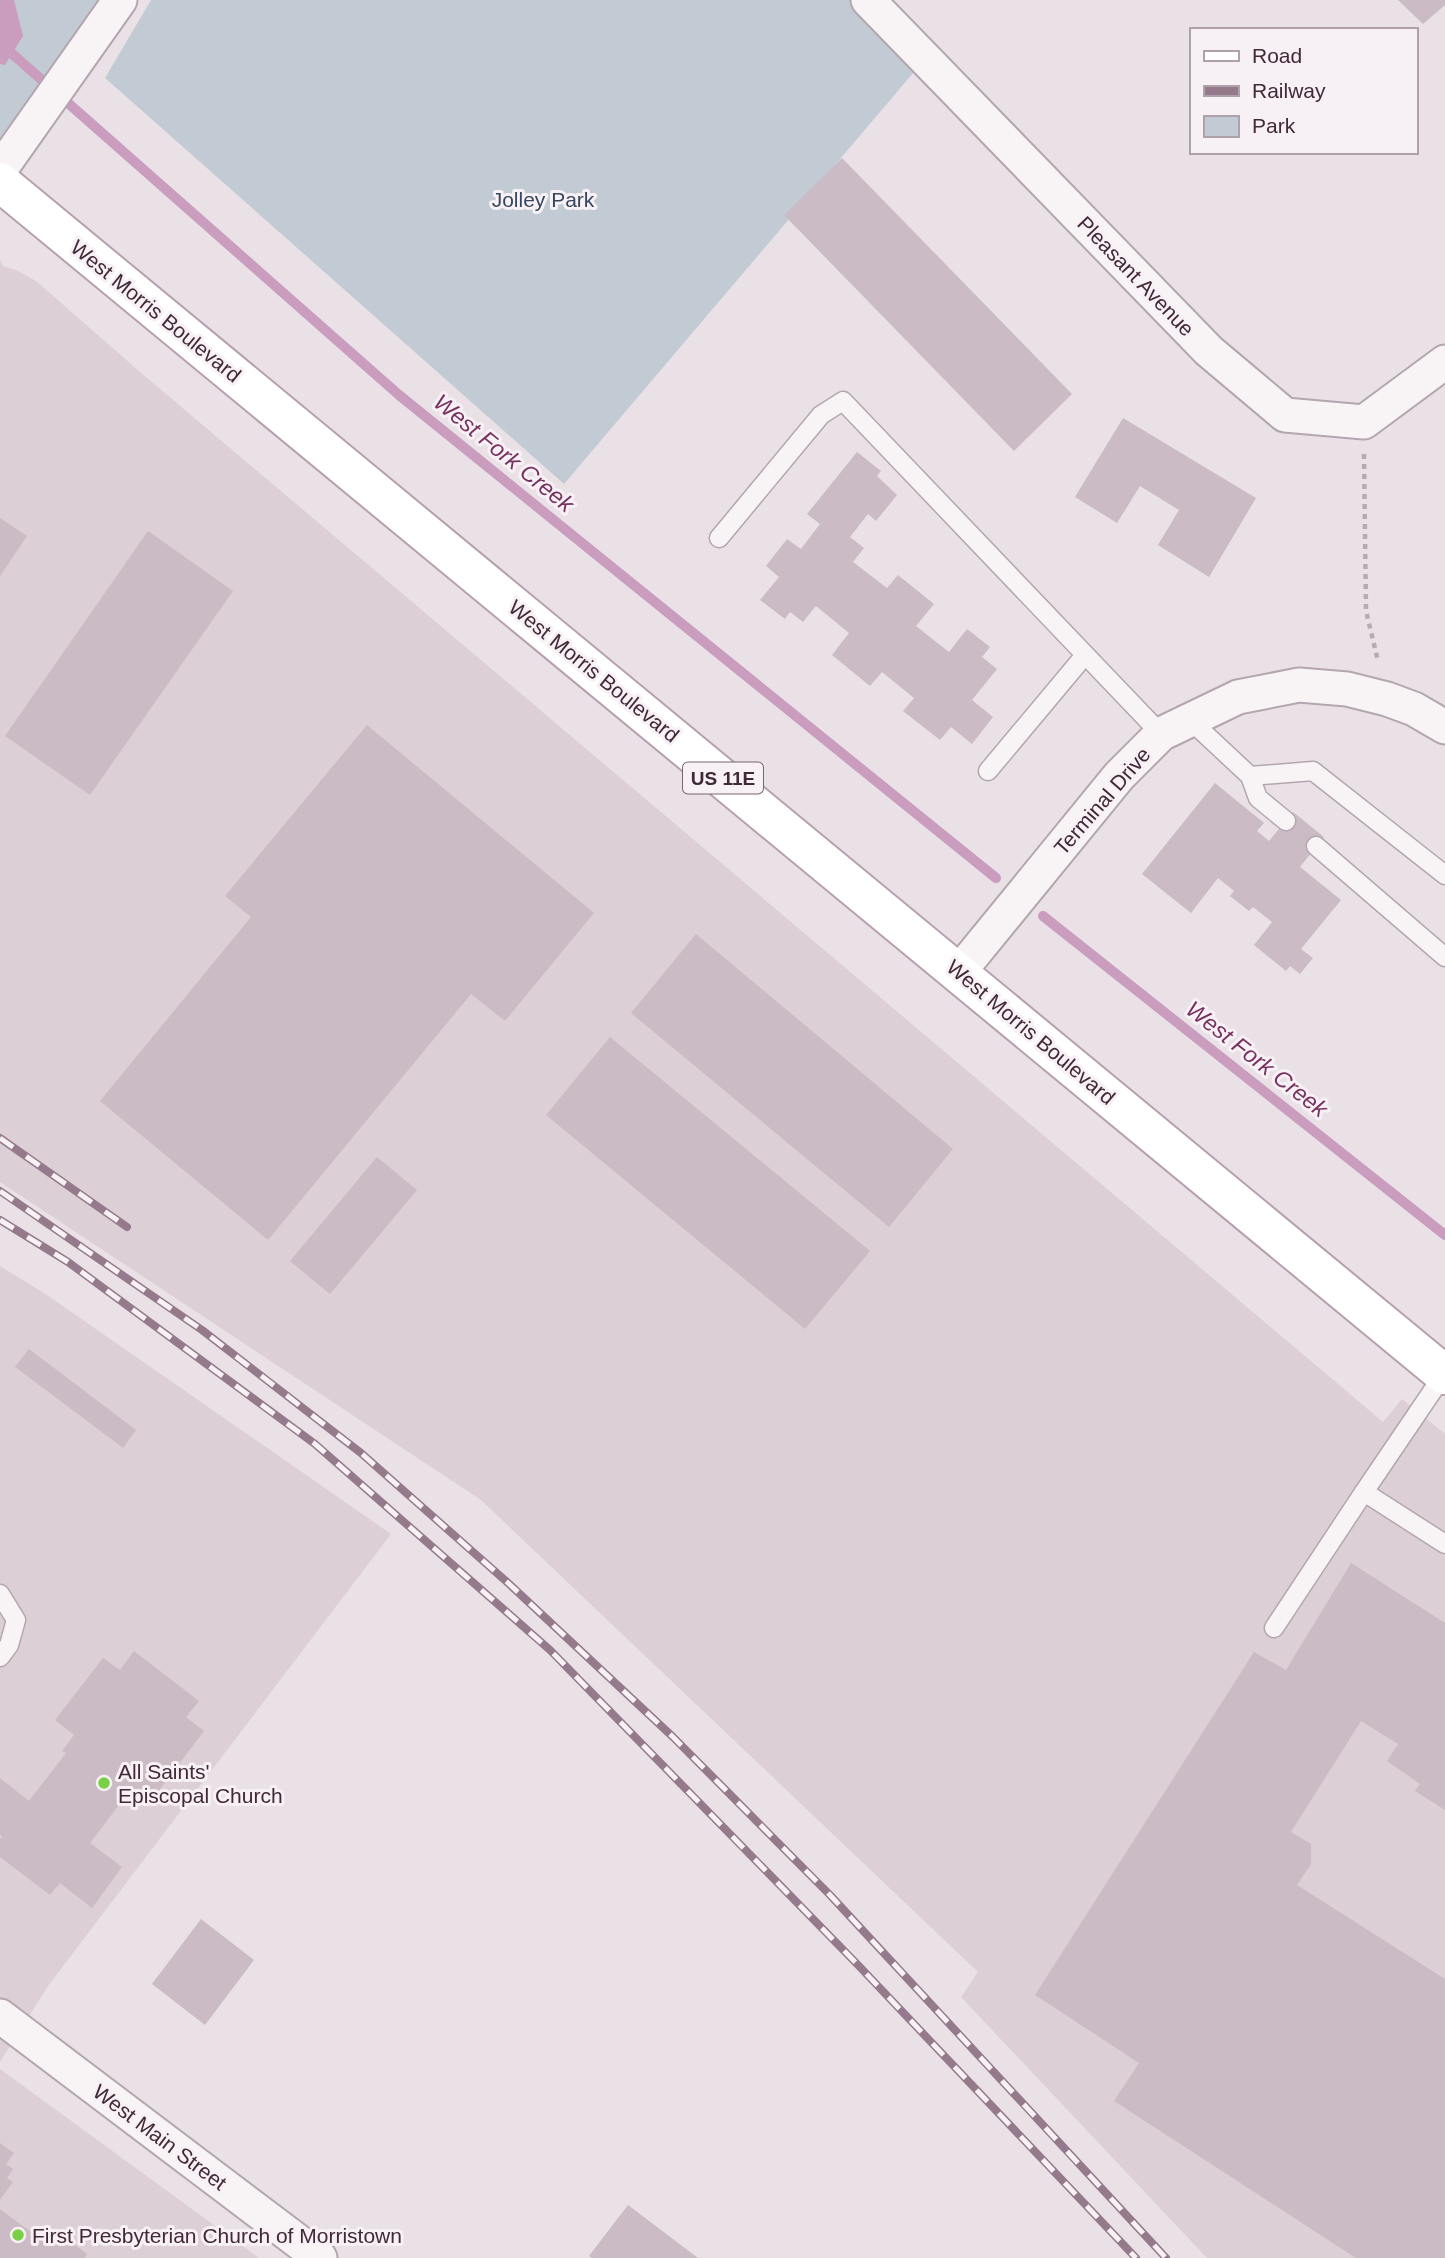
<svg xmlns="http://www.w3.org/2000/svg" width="1445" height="2258" viewBox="0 0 1445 2258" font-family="Arial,sans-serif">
<rect width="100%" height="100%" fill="#eae1e7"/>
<g fill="#dccfd6">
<polygon points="0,259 3,266 18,271 36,281 140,372 1383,1422 1402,1399 1445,1434 1445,2258 1207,2258 961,1997 978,1972 481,1500 0,1182"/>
<polygon points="0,1266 47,1295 391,1534 48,1986 0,2062"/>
<polygon points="0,2069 259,2258 0,2258"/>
</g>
<g fill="#c2cbd4">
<polygon points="0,0 117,0 0,170"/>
<polygon points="151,0 868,0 925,59 564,484 105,78"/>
</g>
<polygon fill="#ca9cbd" points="0,0 14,0 23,36 5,65 0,64"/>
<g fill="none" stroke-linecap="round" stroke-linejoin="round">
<g stroke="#ca9cbd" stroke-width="10">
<polyline points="0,43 399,395 996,878"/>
<polyline points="1043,916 1445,1235"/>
</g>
</g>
<g fill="#cabbc4">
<polygon points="1398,0 1445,0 1445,5 1423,24"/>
<polygon points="842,158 1072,394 1014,451 784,215"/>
<polygon points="1123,418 1256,498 1209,577 1158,545 1179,510 1140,486 1117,523 1075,497"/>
<polygon points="857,452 881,471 877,476 897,495 876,521 868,514 850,537 864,548 853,562 887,588 898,575 934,604 916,626 949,652 967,629 990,647 982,657 997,669 972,700 993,717 972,744 951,727 940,740 903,711 914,698 882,672 870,686 832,655 849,633 816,606 803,622 790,612 785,619 760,600 779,577 766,566 787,539 801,549 820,524 807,514"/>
<polygon points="0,518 27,536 0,576"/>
<polygon points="148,531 233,591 90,795 5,736"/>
<polygon points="367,725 594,913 505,1021 471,994 268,1240 100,1101 251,917 225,896"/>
<polygon points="1215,783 1264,823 1257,831 1269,841 1293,812 1324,837 1300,867 1341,900 1301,949 1313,958 1300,974 1290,966 1286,971 1254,945 1272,922 1253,907 1249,911 1230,896 1234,891 1218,878 1191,913 1142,874"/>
<polygon points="696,934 953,1149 889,1227 631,1013"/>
<polygon points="610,1037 870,1251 805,1329 546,1115"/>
<polygon points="377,1157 417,1190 330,1294 290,1261"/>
<polygon points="29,1349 136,1430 123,1448 15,1367"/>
<polygon points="1351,1563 1445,1623 1445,1810 1415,1791 1420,1784 1387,1761 1398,1744 1361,1721 1291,1832 1311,1844 1311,1864 1297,1885 1445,1979 1445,2258 1356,2258 1114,2101 1139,2063 1035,1995 1254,1652 1286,1670"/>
<polygon points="134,1651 199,1701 186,1717 204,1731 153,1798 139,1788 127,1805 122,1801 90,1843 122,1867 92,1908 60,1883 50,1895 0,1857 0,1839 2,1836 0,1835 0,1778 29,1801 66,1753 62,1751 74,1735 55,1720 103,1658 120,1670"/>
<polygon points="201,1919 254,1960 205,2025 152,1984"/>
<polygon points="0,2143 14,2153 6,2164 13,2169 7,2178 13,2182 0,2200"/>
<polygon points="628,2205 698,2258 592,2258 589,2256"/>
<polygon points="0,2209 44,2242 53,2229 87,2254 85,2258 0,2258"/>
</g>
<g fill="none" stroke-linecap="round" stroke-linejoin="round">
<defs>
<g id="service">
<polyline points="719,538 821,415 843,401 1161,734"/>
<polyline points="1190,720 1250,776 1313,771 1445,875"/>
<polyline points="988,771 1085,655"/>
<polyline points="1250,776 1258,798 1286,821"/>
<polyline points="1316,846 1445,957"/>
<polyline points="1364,1492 1444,1374"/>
<polyline points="0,1594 16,1620 9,1645 0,1657"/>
<polyline points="1274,1628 1364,1492 1445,1544"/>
</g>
<g id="minor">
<polyline points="868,0 1209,351 1285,415 1364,422 1445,362"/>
<polyline points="0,170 120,0"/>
<polyline points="959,972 1119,776 1161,734 1238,697 1299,685 1347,689 1387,699 1414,709 1445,727"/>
<polyline points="0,2016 320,2258"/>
</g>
<polyline id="primary" points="0,182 1445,1375"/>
</defs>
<use href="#service" stroke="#b4a6af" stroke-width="21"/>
<use href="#minor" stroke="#b4a6af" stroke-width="37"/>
<use href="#primary" stroke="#b6a0ae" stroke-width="42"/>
<polyline stroke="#b6abb2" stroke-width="4.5" stroke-dasharray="5 5" stroke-linecap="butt" points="1364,454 1366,611 1378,661"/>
<use href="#service" stroke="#f8f4f6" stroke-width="18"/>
<use href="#minor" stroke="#f8f4f6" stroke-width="33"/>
<use href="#primary" stroke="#fff" stroke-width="38"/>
<defs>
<g id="rail">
<polyline points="0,1138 127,1227"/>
<polyline points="0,1191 202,1330 361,1453 507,1582 673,1737 830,1895 1166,2258"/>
<polyline points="0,1220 68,1262 315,1444 550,1650 858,1965 1136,2258"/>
</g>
</defs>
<use href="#rail" stroke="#947a8a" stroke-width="8"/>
<use href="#rail" stroke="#f7f1f5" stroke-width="5" stroke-dasharray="16" stroke-linecap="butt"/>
</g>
<g fill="#79d045" stroke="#f7f1f5" stroke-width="2.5">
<circle cx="104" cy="1783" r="7"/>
<circle cx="18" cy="2235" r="7"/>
</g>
<g text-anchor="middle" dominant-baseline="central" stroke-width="6" stroke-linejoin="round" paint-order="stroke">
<rect fill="#f7f1f5" stroke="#786571" stroke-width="2" x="683" y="762.5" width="80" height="31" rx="5"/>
<g font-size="19" font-weight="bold" fill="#422938">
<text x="723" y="778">US 11E</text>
</g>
<g font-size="21" fill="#36475e" stroke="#f7f1f5">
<text x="543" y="199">Jolley Park</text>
</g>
<g font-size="21" fill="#422938" stroke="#f7f1f5">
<text transform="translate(1136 276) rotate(46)">Pleasant Avenue</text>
<text transform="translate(156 311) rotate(39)">West Morris Boulevard</text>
<text transform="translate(594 671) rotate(39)">West Morris Boulevard</text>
<text transform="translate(1102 801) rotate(-49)">Terminal Drive</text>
<text transform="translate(1031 1032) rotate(40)">West Morris Boulevard</text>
<text transform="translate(160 2137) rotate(37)">West Main Street</text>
</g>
<g font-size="21" fill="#422938" stroke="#f7f1f5" text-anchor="start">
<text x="118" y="1771">All Saints'<tspan x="118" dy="24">Episcopal Church</tspan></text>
<text x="32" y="2235">First Presbyterian Church of Morristown</text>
</g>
<g font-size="23" font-style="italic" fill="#773260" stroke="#f7f1f5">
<text transform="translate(504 453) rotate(39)">West Fork Creek</text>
<text transform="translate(1257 1059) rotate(38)">West Fork Creek</text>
</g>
</g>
<rect x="1190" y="28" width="228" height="126" fill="#f7f1f5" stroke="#afa1a9" stroke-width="2"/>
<rect x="1204" y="51" width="35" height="10" fill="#ffffff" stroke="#afa1a9" stroke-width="2"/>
<text x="1252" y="63" font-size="21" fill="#422938">Road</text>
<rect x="1204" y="86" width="35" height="10" fill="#947a8a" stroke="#afa1a9" stroke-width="2"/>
<text x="1252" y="98" font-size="21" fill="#422938">Railway</text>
<rect x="1204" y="116" width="35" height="21" fill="#c2cbd4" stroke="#afa1a9" stroke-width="2"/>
<text x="1252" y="133" font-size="21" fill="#422938">Park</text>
</svg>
